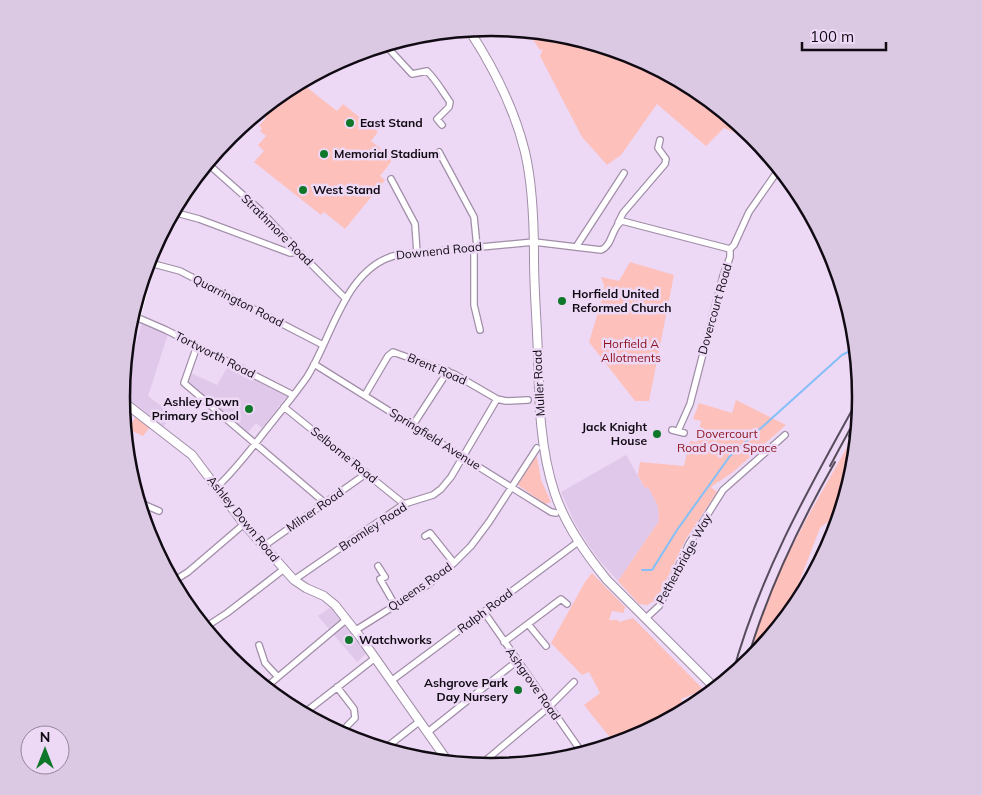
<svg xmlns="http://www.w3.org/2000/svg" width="982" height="795" font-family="Mulish,sans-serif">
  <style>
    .built { fill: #e0c8ea }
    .green { fill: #fdc0bb }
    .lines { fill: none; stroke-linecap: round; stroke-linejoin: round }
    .stream { stroke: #85bff7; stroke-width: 2 }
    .minor-casing { stroke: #a18ea8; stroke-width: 8 }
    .secondary-casing { stroke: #a18ea8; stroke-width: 10 }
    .primary-casing { stroke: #fff; stroke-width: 11 }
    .minor { stroke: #fff; stroke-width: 5.5 }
    .secondary { stroke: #fff; stroke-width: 8 }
    .primary { stroke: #e0b5c9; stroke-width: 9 }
    .rail { stroke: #574c5c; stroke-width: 2 }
    .poi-dot { fill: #0e772a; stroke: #edd8f5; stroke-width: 2 }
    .labels { text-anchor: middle; stroke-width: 5; stroke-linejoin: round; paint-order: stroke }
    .poi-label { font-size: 12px; font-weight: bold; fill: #100a13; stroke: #edd8f5; text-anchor: start }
    .street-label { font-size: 12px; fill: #100a13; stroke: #edd8f5 }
    .park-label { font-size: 12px; fill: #8c111b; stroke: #edd8f5 }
    .rim { fill: none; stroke: #100a13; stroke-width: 2.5 }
  </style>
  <rect width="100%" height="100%" fill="#edd8f5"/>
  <!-- built -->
  <path class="built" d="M142 323 168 334 148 396 173 415 163 427 121 393Z
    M228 366 287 396 262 428 256 423 248 432 188 382 191 373 217 385Z
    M626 455 645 488 648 487 658 506 659 521 618 581 600 561 587 543 575 523 561 492Z
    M332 606 348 626 367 653 357 662 318 616Z"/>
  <!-- green -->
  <path class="green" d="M527 31 563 35 633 56 697 90 742 127 736 133 724 128 706 146 657 104 621 155 607 165 582 137 540 56 543 49 540 50Z
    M300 82 337 111 343 104 378 132 371 141 391 157V162L380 176 385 180 345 229 324 212 321 215 254 162 264 151 258 145 266 136 260 131 262 128 259 126 266 118 262 113 278 96 280 97 288 89Z
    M630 262 674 275 649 401H635L589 342 604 293V285L601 277 619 281Z
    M736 400 786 425 733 472 711 487 717 492 686 539 660 593 654 601 647 605 639 604 618 581 659 521 658 506 648 487 645 488 638 475 640 462 684 466 690 441 697 442 701 421 693 419 699 403 732 413Z
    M136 416 150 427 143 436 132 431 133 428 130 426Z
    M858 428 854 470 841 511 820 528 795 593 799 603 749 662 756 634 778 574 807 518Z
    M535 456 537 457 541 480 551 502 545 504 518 485Z
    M592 573 626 608 624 609V613L612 611 609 620H618L619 622 633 618 702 688 696 693 681 699 684 712 632 739 616 745 584 705 600 693 589 672 582 675 551 643 585 582Z"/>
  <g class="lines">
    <!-- stream -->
    <path class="stream" d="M642 570H652L677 530 730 456 842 355 856 348"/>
    <!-- minor casing -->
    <g class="minor-casing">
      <path id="minor" d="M381 46 389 49 412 74 427 71C437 81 442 91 450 102L449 107 437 119 442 125
        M439 152 474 217 477 247
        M207 163 260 210 299 252 346 299
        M391 179 415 224 417 253
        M173 212 199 219 290 253 299 252
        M618 223 623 213 665 164 666 159 658 148 660 140
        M474 247V305L480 330
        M576 247 624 173
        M150 263 180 271 323 345
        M136 317 166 330 293 395
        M197 346 184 383 325 503
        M314 364 551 512 556 513
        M365 395 388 356 393 352 454 374 497 399 506 401 528 400
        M284 407 404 504
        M413 425 448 371
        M672 430 684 433
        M678 431 690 404 723 276 730 257V249L734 245 749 212 779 169
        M217 487C234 471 248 453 262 435 277 416 293 397 307 377 332 338 345 267 397 255L534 242 601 250C613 245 611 228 622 221L730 249
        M138 502 159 511
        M425 536 430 533 454 563
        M264 546 367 473
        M378 566 385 577 380 579 395 605
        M294 580 404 504 433 495 441 489 451 477 497 399
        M172 582 188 572 244 524
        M806 590 807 580 813 576
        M484 612 583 754
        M645 619 659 606 666 593 689 544 723 490 785 435
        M528 624 546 646
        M204 628 227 613 284 569
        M356 630 429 584 454 563 471 546 489 522 537 448
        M504 642 561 599 567 604
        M259 645 265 663 278 677
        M391 681 578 542
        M337 687 354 709 355 718 347 726 342 735
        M265 688 347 619
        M303 714 375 658
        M428 732 517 661
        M383 750 420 721
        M479 766 549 707 574 682"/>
    </g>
    <!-- secondary casing -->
    <g class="secondary-casing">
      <path id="secondary" d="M469 30C494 68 514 107 525 152 533 186 534 223 534 258 534 290 537 323 538 356 539 402 540 450 555 494 566 526 586 554 607 580L716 689
        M121 400 192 455 244 524 294 580 306 588 324 596 335 605 361 638 449 763"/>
    </g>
    <!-- primary casing -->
    <g class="primary-casing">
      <path id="primary" d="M126 350 155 244"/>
    </g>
    <!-- minor -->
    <use href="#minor" class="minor"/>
    <!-- secondary -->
    <use href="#secondary" class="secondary"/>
    <!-- primary -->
    <use href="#primary" class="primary"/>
    <!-- rail -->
    <path class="rail" d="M849 436 859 419
      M830 466 850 429
      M746 665C766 593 798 527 835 462
      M732 676C759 575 811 484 861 394"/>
  </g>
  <!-- markers -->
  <g class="poi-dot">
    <circle cx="350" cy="123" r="5"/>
    <circle cx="324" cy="154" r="5"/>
    <circle cx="303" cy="190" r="5"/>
    <circle cx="562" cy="301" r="5"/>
    <circle cx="249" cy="409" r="5"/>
    <circle cx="657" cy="434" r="5"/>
    <circle cx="349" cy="640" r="5"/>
    <circle cx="518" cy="690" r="5"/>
  </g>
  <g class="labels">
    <!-- poi labels -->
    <g class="poi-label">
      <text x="360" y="127">East Stand</text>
      <text x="334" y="158">Memorial Stadium</text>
      <text x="313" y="194">West Stand</text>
      <text x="572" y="298">Horfield United<tspan x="572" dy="14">Reformed Church</tspan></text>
      <text x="239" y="406" text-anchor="end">Ashley Down<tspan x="239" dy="14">Primary School</tspan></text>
      <text x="647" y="431" text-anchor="end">Jack Knight<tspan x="647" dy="14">House</tspan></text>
      <text x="359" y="644">Watchworks</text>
      <text x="508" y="687" text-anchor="end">Ashgrove Park<tspan x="508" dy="14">Day Nursery</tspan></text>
    </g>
    <!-- street labels -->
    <g class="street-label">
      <text transform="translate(277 230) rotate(45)" y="4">Strathmore Road</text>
      <text transform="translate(439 251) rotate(-6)" y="4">Downend Road</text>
      <text transform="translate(238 301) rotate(27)" y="4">Quarrington Road</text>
      <text transform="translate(715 309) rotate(-74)" y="4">Dovercourt Road</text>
      <text transform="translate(215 355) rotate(27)" y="4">Tortworth Road</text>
      <text transform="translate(437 369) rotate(23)" y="4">Brent Road</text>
      <text transform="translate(539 383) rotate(-93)" y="4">Muller Road</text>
      <text transform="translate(435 439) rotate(32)" y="4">Springfield Avenue</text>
      <text transform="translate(344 455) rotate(39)" y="4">Selborne Road</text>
      <text transform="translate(315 510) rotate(-35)" y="4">Milner Road</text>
      <text transform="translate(243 519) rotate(51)" y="4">Ashley Down Road</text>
      <text transform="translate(373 527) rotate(-33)" y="4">Bromley Road</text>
      <text transform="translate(684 559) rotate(-61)" y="4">Petherbridge Way</text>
      <text transform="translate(420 587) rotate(-35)" y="4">Queens Road</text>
      <text transform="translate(485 611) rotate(-37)" y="4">Ralph Road</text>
      <text transform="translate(533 684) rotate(55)" y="4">Ashgrove Road</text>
    </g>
    <!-- park labels -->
    <g class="park-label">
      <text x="631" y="348">Horfield A<tspan x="631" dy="14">Allotments</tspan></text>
      <text x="727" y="438">Dovercourt<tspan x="727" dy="14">Road Open Space</tspan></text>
    </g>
  </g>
  <!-- crop -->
  <path d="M0 0H982V795H0ZM130 397a361 361 0 1 1 722 0a361 361 0 1 1-722 0Z" fill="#dbc8e3" fill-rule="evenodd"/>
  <path class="rim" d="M130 397a361 361 0 1 1 722 0a361 361 0 1 1-722 0Z"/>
  <!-- north arrow -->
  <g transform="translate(45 750)"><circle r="24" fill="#edd8f5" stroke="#95869b"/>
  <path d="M0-4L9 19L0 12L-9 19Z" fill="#0e772a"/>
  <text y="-8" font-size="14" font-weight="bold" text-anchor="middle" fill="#100a13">N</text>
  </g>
  <!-- scale -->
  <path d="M802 42v8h84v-8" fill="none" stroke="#100a13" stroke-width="2.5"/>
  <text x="810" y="42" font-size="15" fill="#100a13" stroke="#edd8f5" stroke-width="4" paint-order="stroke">100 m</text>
</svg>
